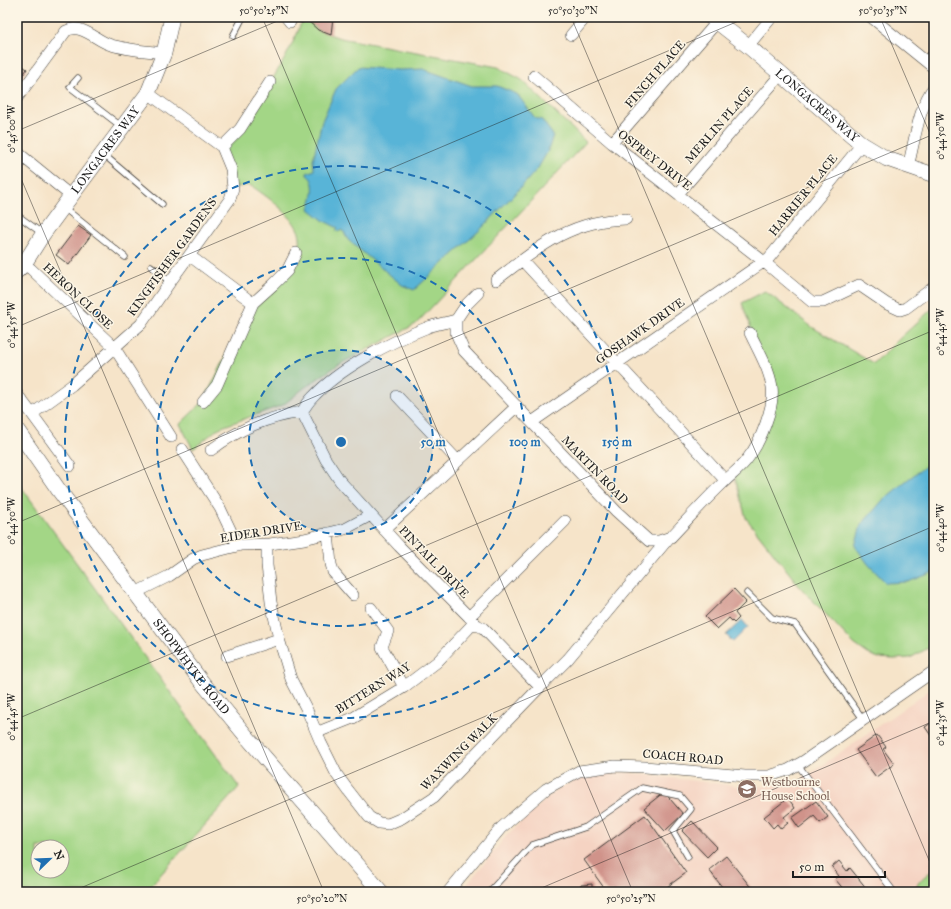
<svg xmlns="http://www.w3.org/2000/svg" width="951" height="909" font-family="'IM FELL Great Primer',serif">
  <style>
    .built { fill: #f5d3c2 }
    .green { fill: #a3d686; stroke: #607951; fill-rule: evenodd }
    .water { fill: #59b4d7; stroke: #3a687a }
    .building { fill: #d0938a }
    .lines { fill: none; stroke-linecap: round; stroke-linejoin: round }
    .lane-casing { stroke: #3d3a36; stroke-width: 7 }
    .street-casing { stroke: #3d3a36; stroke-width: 12 }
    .secondary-casing { stroke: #3d3a36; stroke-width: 16 }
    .lane { stroke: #fff; stroke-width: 5.5 }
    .street { stroke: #fff; stroke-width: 11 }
    .secondary { stroke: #fff; stroke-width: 15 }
    .ticks { fill: none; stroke: #1c1c1c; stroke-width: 1; stroke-opacity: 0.45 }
    .ring { fill: none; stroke: #1f6fb2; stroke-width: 2; stroke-dasharray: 7 5 }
    .labels { text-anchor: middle; stroke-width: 3; stroke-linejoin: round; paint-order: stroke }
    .street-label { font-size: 12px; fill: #1c1c1c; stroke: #fcf5e5 }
    .education-label { font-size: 12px; fill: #785e54; stroke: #fcf5e5; text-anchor: start }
    .centre { fill: #1f6fb2; stroke: #fcf5e5; stroke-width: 2 }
    .ring-label { font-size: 12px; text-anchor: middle; font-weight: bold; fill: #1f6fb2; stroke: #fcf5e5; stroke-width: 3; stroke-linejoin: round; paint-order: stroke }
    .neatline { fill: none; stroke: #1c1c1c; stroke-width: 1.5 }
    .ticks-label { font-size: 10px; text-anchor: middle; fill: #1c1c1c }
  </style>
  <rect width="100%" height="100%" fill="#fcf5e5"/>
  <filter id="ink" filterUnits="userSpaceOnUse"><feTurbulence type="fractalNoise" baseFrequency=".025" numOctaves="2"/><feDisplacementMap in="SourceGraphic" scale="8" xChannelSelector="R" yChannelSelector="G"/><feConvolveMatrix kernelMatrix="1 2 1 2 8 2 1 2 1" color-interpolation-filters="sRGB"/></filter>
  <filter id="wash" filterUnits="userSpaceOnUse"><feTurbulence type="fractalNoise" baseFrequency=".012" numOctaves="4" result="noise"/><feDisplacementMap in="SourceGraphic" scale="16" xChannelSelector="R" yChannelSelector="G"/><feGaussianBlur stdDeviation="0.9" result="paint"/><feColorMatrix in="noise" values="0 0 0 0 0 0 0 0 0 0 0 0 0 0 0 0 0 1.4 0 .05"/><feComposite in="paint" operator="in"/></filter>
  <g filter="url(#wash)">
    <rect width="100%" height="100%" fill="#f6e4c9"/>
    <!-- built -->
    <path class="built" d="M934 687V892H461L507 835 554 792 586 773 623 772 736 786H766L801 780Z"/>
    <!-- green -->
    <path class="green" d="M307 20 318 30 340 38 498 67 522 80 586 142 416 324 338 365 304 388 283 405 219 428 193 449 180 424 203 402 253 303 296 253C298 250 299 247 300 244 304 222 269 198 253 187L248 185 233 188 222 147 259 102 285 58 298 32 300 25Z
      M765 291 812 327 874 364 900 338 934 307V645L910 658 894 659 879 658 868 654 854 644 800 587 746 518 734 474 749 458 772 388 742 303Z
      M17 481 239 787 145 892H17ZM38 847H62V871H38Z
      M934 869V892H917C914 882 927 875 934 869Z"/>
    <!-- water -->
    <path class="water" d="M358 67 400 70 423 69 472 86H497L517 94 535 118 542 120 553 135 548 151 538 168 525 183 481 229 414 290 402 285 348 240 344 232 341 230 339 232 336 230 338 228 324 221 309 209C312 199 318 182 307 175V173L314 170 313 160 322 121 336 89Z
      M934 450V572L908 582 886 583 868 564 855 546 861 525 883 500 907 480 930 463 932 452Z
      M742 620 748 627 733 642 726 635Z"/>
    <g id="blocks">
      <!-- building -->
      <path class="building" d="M297 17H333L331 35 318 30 307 20 301 23Z
        M17 62 27 69 17 84Z
        M78 226 91 235 69 265 56 255Z
        M734 589 746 602 735 613 739 618 734 623 729 618 717 629 705 617Z
        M934 721V740L925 727Z
        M877 735 886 747 883 749 894 764 876 777 856 750Z
        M664 792 683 814 665 831 644 808Z
        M788 798 795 808 784 817 788 823 781 829 777 824 773 828 764 817Z
        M816 801 828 817 820 823 814 816 799 828 792 818Z
        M645 815 686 873 660 892H607L584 860Z
        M692 821 717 847 707 857 682 831Z
        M726 856 753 890 750 892H726L709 870Z
        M839 861 847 871 850 868 867 889 863 892H846L835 879 839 876 832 867Z
        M592 884V892H580L581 885Z"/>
    </g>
  </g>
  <g filter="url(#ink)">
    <use href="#blocks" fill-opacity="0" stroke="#3d3a36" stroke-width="1"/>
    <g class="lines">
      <!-- lane casing -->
      <g class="lane-casing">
        <path id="lane" d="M233 36 243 17
          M78 78 70 87 122 127
          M103 154 162 204
          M63 207 125 257
          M17 215 43 234
          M151 266 170 282
          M747 593 772 618 795 624 863 719
          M798 765 894 892
          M489 892 532 845 586 827 642 788 680 796 691 809 673 831 688 857"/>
      </g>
      <!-- street casing -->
      <g class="street-casing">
        <path id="street" d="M286 17 290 22
          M871 17 934 68
          M571 35 586 17
          M748 46 772 17
          M927 62 934 54
          M534 76 612 143 763 261 812 302H823L859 285 887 304 900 310 906 308 934 287
          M17 98 66 31C81 23 95 39 108 44 126 50 145 51 164 53
          M612 143 717 22
          M222 147 240 129 270 82
          M17 152 71 196
          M908 167C914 144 919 105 934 87
          M678 194 781 74
          M190 256 253 303
          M522 260 725 480
          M24 264 31 269 114 347 171 437
          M496 280C538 248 570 220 626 219
          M456 320V333L464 351 616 511 649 541H659L671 537C689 518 706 499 724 482 732 474 741 468 748 458 760 443 775 406 772 387 769 368 758 350 750 333
          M456 320 466 305 478 293
          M17 394 32 414
          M397 396 458 461
          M203 402 217 385 253 303 273 285 287 271 296 253
          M302 412 326 460 340 481 399 546 477 625 483 628 540 687 568 659 669 538
          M532 422 769 258 862 144
          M182 449 220 508 238 546
          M211 450C239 429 266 417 302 412 305 407 308 402 313 397 339 369 390 342 426 328 435 324 446 323 456 320
          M70 466 32 414 72 385 141 324 170 282 230 199 233 188 231 169 222 147 148 93
          M384 530 517 406
          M328 533 331 564 333 572 353 595
          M267 544V565L271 602 279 639 291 679 307 710 321 743 337 775 348 790 369 817 379 823 388 824 402 818 434 797 540 687
          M135 593 169 576 193 559 202 555 241 545 270 544 304 539 345 529 371 515
          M371 608 388 631 382 647 404 687
          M469 617 565 521
          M227 656 279 639
          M318 732 353 718 404 687 437 662 471 626 477 625
          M448 892 501 828 546 789 579 771 615 766 645 767 745 776H769L788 770 804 761 934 671"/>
      </g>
      <!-- secondary casing -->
      <g class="secondary-casing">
        <g id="secondary">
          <path id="s1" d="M711 17 748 46 862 144 887 159 934 175"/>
          <path id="s2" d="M17 271 24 264 43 234 71 196 148 93 164 53 172 17"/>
          <path id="s3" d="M17 430 58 489 201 681 247 737 381 892"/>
        </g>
      </g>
      <!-- lane -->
      <use href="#lane" class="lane"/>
      <!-- street -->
      <use href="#street" class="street"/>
      <!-- secondary -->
      <use href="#secondary" class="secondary"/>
    </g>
  </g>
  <!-- ticks -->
  <path class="ticks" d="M262 17 633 892M571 17 934 872M880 17 934 143M17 131 287 17M17 169 324 892M17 327 748 17M17 523 934 134M17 719 934 330M71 892 934 526M532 892 934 721"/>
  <!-- distance rings -->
  <circle cx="341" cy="442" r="92" fill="#1f6fb2" fill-opacity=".12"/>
  <g class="ring">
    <circle cx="341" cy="442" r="92"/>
    <circle cx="341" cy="442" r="184"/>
    <circle cx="341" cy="442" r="276"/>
  </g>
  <!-- icons -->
  <defs>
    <g id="school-disc" transform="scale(1)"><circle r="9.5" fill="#8d6e63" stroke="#fcf5e5"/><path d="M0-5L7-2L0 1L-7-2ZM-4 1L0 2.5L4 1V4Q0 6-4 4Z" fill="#fff"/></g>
  </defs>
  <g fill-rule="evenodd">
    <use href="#school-disc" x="747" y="789"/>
  </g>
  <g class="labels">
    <!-- street labels -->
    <g class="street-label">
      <text transform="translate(655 74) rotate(-49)" y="4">FINCH PLACE</text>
      <text dy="4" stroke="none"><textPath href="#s1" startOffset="138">LONGACRES WAY</textPath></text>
      <text transform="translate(719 125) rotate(-49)" y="4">MERLIN PLACE</text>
      <text dy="4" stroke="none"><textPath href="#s2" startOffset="150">LONGACRES WAY</textPath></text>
      <text transform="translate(655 160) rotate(38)" y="4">OSPREY DRIVE</text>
      <text transform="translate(803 195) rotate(-51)" y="4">HARRIER PLACE</text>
      <text transform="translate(172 257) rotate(-54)" y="4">KINGFISHER GARDENS</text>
      <text transform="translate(78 296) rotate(43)" y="4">HERON CLOSE</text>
      <text transform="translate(640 331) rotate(-35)" y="4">GOSHAWK DRIVE</text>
      <text transform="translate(595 470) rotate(46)" y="4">MARTIN ROAD</text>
      <text transform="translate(261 532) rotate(-9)" y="4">EIDER DRIVE</text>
      <text transform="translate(434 562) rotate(46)" y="4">PINTAIL DRIVE</text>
      <text dy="4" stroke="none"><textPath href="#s3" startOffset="294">SHOPWHYKE ROAD</textPath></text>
      <text transform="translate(373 688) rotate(-32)" y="4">BITTERN WAY</text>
      <text transform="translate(459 752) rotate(-45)" y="4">WAXWING WALK</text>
      <text transform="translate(683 757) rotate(5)" y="4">COACH ROAD</text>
    </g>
    <!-- education labels -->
    <g class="education-label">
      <text x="761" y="786">Westbourne<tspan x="761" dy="14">House School</tspan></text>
    </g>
  </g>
  <circle cx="341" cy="442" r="6" class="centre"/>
  <g class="ring-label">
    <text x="433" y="446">50 m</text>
    <text x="525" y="446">100 m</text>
    <text x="617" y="446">150 m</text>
  </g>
  <!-- margin -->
  <rect width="951" height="909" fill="none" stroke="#fcf5e5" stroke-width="44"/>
  <!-- north arrow -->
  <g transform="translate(50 859) rotate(67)"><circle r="19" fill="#fcf5e5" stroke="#a29e95"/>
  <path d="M0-3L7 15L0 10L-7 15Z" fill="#1f6fb2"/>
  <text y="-6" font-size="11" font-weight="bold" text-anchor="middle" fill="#1c1c1c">N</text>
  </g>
  <!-- scale -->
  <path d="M793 871v6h92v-6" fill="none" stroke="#1c1c1c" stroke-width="2"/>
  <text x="799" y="871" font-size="12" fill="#1c1c1c" stroke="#fcf5e5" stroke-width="3" paint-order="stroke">50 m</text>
  <rect x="22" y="22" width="907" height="865" class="neatline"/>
  <g class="ticks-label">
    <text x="264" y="14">50°50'25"N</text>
    <text x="573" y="14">50°50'30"N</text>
    <text x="883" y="14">50°50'35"N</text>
    <text transform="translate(11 129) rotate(-90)" y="4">0°45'00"W</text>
    <text transform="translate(940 136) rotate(-90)" y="4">0°44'50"W</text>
    <text transform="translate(11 325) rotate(-90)" y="4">0°44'55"W</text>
    <text transform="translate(940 332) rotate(-90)" y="4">0°44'45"W</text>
    <text transform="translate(11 521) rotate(-90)" y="4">0°44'50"W</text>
    <text transform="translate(940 528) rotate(-90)" y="4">0°44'40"W</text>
    <text transform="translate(11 717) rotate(-90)" y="4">0°44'45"W</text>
    <text transform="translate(940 723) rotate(-90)" y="4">0°44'35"W</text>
    <text x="322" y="902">50°50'20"N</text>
    <text x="631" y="902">50°50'25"N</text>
  </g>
</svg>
